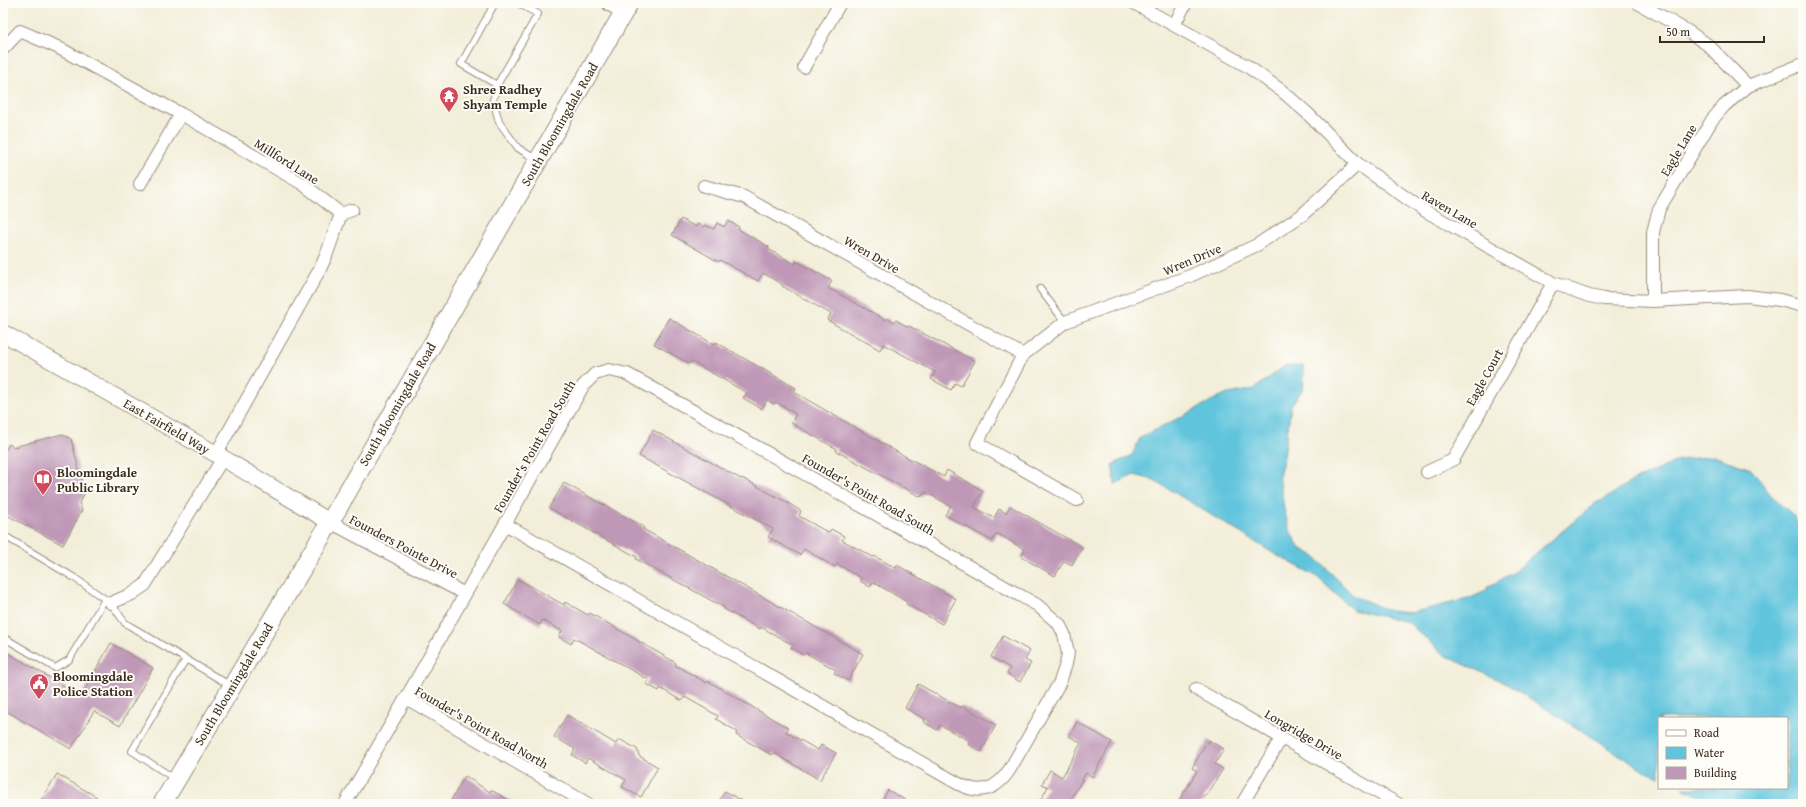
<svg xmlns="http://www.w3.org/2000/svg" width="1806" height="807" font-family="'Gentium Book Plus',serif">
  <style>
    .water { fill: #60c4dd; stroke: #4e777e }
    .building { fill: #bf98b7 }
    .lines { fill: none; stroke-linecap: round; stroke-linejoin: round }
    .service-casing { stroke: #978c7c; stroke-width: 8 }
    .minor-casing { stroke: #978c7c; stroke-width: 14 }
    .tertiary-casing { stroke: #978c7c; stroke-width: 18 }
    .secondary-casing { stroke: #978c7c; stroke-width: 20 }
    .service { stroke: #fff; stroke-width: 6 }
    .minor { stroke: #fff; stroke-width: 12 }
    .tertiary { stroke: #fff; stroke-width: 16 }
    .secondary { stroke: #fff; stroke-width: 18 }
    .labels { text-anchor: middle; stroke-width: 4; stroke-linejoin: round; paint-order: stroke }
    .poi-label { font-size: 13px; font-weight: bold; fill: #3b2a1e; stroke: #fdfcf7; text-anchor: start }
    .street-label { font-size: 13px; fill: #3b2a1e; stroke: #fdfcf7 }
  </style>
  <rect width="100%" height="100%" fill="#fdfcf7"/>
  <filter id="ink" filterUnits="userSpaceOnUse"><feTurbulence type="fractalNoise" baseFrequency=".025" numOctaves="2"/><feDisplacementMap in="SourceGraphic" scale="8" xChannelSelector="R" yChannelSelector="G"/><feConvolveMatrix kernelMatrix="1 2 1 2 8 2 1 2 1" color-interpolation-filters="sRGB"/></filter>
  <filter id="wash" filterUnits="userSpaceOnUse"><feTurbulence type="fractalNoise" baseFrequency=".012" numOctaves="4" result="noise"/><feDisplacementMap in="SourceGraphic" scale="16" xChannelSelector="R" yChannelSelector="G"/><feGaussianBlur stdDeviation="0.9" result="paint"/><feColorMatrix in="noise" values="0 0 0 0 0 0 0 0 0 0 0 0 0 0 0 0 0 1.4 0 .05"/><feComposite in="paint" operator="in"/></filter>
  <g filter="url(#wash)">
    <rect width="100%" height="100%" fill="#f3eed9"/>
    <!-- water -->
    <path class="water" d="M1285 366H1304L1303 389 1291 405 1284 457 1279 475 1284 509 1290 531 1300 548 1314 556 1354 596 1390 611 1410 613 1468 599 1486 591 1488 586C1498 583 1505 576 1515 571L1597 502 1604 500 1625 485 1679 460 1713 456 1751 469 1771 495 1794 516 1803 539V804H1717L1682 788H1787V718H1659V777L1647 772 1505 683 1444 655 1408 622 1353 610 1316 576 1278 556 1154 480 1134 475 1115 484 1112 465 1132 455 1140 438 1223 395 1254 389Z"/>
    <g id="blocks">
      <!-- building -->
      <path class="building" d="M681 219 696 227 698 224 704 227 705 225 714 229 717 223 724 227 728 221 739 227 738 229 769 247 768 249 795 264 796 261 832 281 828 288 886 320 887 318 894 322 896 320 908 327 909 326 975 361 961 386 955 383 951 390 931 379 935 372 883 344 880 350 827 320 831 314 782 286 783 285 763 273 758 281 720 260 719 262 672 235Z
        M669 318 715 345 716 342 752 363 796 388 794 392 899 453 944 477 947 470 983 491 974 507 994 518 999 509 1006 513 1010 506 1082 547 1072 565 1064 561 1055 576 1021 557 1025 550 997 533 992 541 945 515 951 506 925 492 921 497 836 451 837 449 791 423 796 414 776 402 774 404 767 400 762 409 743 398 747 393 691 361 690 364 654 344Z
        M653 430 741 479 742 478 788 503 801 511 799 516 829 533 831 529 844 536 842 540 873 557 874 556 896 568 897 565 956 599 942 624 906 604 907 602 873 582 870 587 860 581 861 578 837 564 835 567 804 549 800 555 768 537 773 529 639 456Z
        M62 434 71 439 83 486 88 488 79 503 82 510 63 545 3 513V455L9 444 14 447Z
        M564 483 644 527 643 529 863 654 848 681 834 673 836 670 806 653 804 655 791 648 793 645 761 627 760 629 724 609 725 608 636 559 637 557 549 508Z
        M518 579 564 605 565 602 588 615 590 613 676 663 675 665 707 683 708 681 788 728 786 732 818 750 821 745 836 753 820 780 774 753 772 755 736 735 738 732 716 719 718 716 685 697 682 701 660 688 659 691 646 684 649 680 587 645 574 638 571 644 559 637 562 631 542 620 540 625 504 604Z
        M1003 636 1030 651 1025 660 1031 663 1020 682 1007 674 1010 668 991 657Z
        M111 643 153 668 120 726 94 711 71 749 3 709V650L81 696Z
        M918 684 961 708 962 706 996 725 981 752 968 744 970 741 940 725 937 730 924 722 925 719 905 708Z
        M567 715 616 744 619 739 637 749 639 756 658 767 641 797 622 787 626 780 588 758 585 763 572 755 575 749 554 737Z
        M1077 722 1112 742 1092 777 1086 773 1068 804H1038L1048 787 1042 784 1050 770 1062 777 1081 743 1069 736Z
        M1208 740 1224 749 1215 764 1223 769 1200 804H1177L1197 771 1192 768Z
        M57 774 97 797 92 804H39Z
        M465 776 490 792 491 790 516 804H457L451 800Z
        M888 790 912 804H880Z
        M725 791 747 804H717Z"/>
    </g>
  </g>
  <g filter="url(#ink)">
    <use href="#blocks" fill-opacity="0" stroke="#978c7c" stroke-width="1"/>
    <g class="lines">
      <!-- service casing -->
      <g class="service-casing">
        <path id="service" d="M495 3 461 64 497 85
          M518 3 538 14 497 85 493 100 499 122 518 148 537 160
          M1040 289 1065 322
          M3 535 73 577 105 599 111 603 125 623 231 686
          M3 637 55 668 69 660 105 599
          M175 779 132 751 186 659"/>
      </g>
      <!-- minor casing -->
      <g class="minor-casing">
        <path id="minor" d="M1134 3 1247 66 1282 91 1306 112 1358 164 1422 209 1553 283 1589 296 1604 299 1653 301 1747 296 1780 300 1803 306
          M1638 3 1689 32 1708 45 1748 86
          M1174 25 1186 3
          M3 49 20 31 57 47 181 114 303 184 341 214 326 256 320 269 216 454
          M804 67 840 3
          M140 184 181 114
          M704 186 744 197 1023 355 1065 322 1190 276 1257 245 1302 215 1358 164
          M341 214 352 210
          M1653 301V232L1659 209 1712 120 1724 106 1748 86 1803 64
          M1023 355 977 443 1077 500
          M609 370 627 374 647 385 1037 605 1059 624 1064 634 1068 653 1066 664 1060 682 1010 769C996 791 979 795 957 783L505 524 583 386 595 374Z
          M1427 472 1453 460 1553 283
          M330 522 465 594
          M111 603 132 594 145 585 223 458
          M1196 689 1398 804
          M406 698 505 524
          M345 804 406 698 588 804
          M1242 804 1282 737"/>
      </g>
      <!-- tertiary casing -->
      <g class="tertiary-casing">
        <path id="tertiary" d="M610 3 625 11
          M3 333 216 454 330 522"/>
      </g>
      <!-- secondary casing -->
      <g class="secondary-casing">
        <path id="secondary" d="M162 804 330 522 629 3"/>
      </g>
      <!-- service -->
      <use href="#service" class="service"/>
      <!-- minor -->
      <use href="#minor" class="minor"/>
      <!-- tertiary -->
      <use href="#tertiary" class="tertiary"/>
      <!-- secondary -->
      <use href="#secondary" class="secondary"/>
    </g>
  </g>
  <!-- icons -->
  <defs>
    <g id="temple-pin" transform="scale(1)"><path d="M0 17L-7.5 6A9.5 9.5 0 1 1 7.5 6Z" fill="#d1495b" stroke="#fdfcf7"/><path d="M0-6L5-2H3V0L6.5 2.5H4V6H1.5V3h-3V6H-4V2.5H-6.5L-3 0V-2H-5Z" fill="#fff"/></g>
    <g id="library-pin" transform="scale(1)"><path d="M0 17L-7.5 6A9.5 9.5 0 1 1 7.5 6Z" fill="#d1495b" stroke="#fdfcf7"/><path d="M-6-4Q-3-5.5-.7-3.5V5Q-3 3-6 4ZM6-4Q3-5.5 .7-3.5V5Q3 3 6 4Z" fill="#fff"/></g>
    <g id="civic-pin" transform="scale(1)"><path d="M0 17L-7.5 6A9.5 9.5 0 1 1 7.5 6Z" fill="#d1495b" stroke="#fdfcf7"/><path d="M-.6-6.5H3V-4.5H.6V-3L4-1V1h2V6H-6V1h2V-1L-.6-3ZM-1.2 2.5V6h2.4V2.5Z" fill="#fff"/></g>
  </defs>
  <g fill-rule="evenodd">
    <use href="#temple-pin" x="449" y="96"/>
    <use href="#library-pin" x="43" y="479"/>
    <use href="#civic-pin" x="39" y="683"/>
  </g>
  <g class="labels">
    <!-- poi labels -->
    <g class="poi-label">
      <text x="463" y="94">Shree Radhey<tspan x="463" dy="15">Shyam Temple</tspan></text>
      <text x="57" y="477">Bloomingdale<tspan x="57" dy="15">Public Library</tspan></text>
      <text x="53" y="681">Bloomingdale<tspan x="53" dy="15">Police Station</tspan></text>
    </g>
    <!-- street labels -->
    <g class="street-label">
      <text transform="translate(559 124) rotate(-60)" y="5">South Bloomingdale Road</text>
      <text transform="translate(1678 150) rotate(-59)" y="5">Eagle Lane</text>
      <text transform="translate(287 161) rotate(32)" y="5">Millford Lane</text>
      <text transform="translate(1450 209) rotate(30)" y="5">Raven Lane</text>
      <text transform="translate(872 254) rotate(30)" y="5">Wren Drive</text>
      <text transform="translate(1192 259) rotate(-23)" y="5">Wren Drive</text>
      <text transform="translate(1484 377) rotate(-61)" y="5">Eagle Court</text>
      <text transform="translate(397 404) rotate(-60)" y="5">South Bloomingdale Road</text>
      <text transform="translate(167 426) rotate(30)" y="5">East Fairfield Way</text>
      <text transform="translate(534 446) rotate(-60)" y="5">Founder's Point Road South</text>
      <text transform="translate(869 494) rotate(30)" y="5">Founder's Point Road South</text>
      <text transform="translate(404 546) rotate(28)" y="5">Founders Pointe Drive</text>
      <text transform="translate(233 684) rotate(-59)" y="5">South Bloomingdale Road</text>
      <text transform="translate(482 727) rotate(30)" y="5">Founder's Point Road North</text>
      <text transform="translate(1304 734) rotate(30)" y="5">Longridge Drive</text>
    </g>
  </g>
  <!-- margin -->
  <rect width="1806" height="807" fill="none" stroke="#fdfcf7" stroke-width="16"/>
  <!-- legend -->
  <rect x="1658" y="717" width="130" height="72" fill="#fdfcf7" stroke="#afa8a0"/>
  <rect x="1666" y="730" width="20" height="6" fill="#ffffff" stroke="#afa8a0"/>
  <text x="1694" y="737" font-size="12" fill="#3b2a1e">Road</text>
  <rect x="1666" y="747" width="20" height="12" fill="#60c4dd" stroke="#afa8a0"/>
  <text x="1694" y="757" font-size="12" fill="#3b2a1e">Water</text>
  <rect x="1666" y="767" width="20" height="12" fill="#bf98b7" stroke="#afa8a0"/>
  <text x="1694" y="777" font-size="12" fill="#3b2a1e">Building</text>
  <!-- scale -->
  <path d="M1660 36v6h104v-6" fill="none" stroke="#3b2a1e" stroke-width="2"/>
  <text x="1666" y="36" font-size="12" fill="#3b2a1e" stroke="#fdfcf7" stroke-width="3" paint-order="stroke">50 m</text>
</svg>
